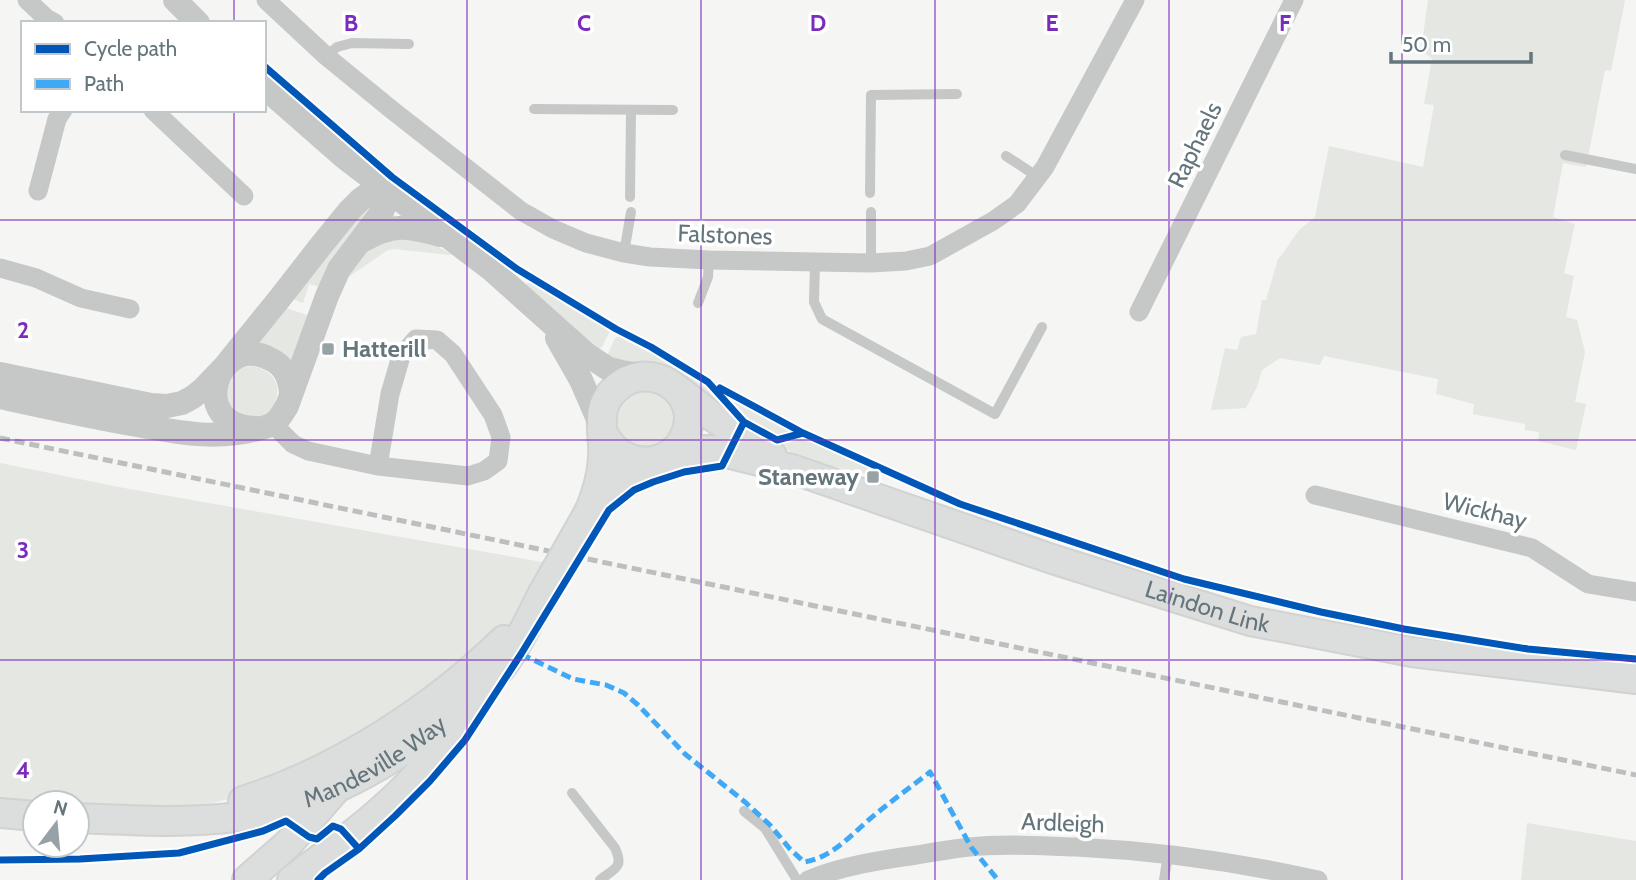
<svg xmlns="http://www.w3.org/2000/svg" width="1636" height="880" font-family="Cabin,sans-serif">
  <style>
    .green { fill: #e4e7e2 }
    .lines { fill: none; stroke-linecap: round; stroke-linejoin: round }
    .secondary-casing { stroke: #d1d2d2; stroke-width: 32 }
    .service { stroke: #c6c8c8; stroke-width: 10 }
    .minor { stroke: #c6c8c8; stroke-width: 19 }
    .tertiary { stroke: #c6c8c8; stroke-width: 24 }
    .secondary { stroke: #dcdddd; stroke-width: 28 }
    .rail { stroke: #bcbfbf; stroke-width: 5; stroke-dasharray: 10 5; stroke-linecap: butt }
    .secondary-bridge-casing { stroke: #d1d2d2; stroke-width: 32; stroke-linecap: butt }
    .secondary-bridge { stroke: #dcdddd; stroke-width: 28 }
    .quiet { stroke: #3fa9f5; stroke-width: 5; stroke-dasharray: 10 5; stroke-linecap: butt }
    .cycleway-casing { stroke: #fff; stroke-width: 11 }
    .cycleway { stroke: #0057b8; stroke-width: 7 }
    .grid { fill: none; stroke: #7b2cbf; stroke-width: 2; stroke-opacity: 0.55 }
    .poi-dot { fill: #97a2a6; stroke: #fff; stroke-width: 2.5 }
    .labels { text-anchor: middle; stroke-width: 7; stroke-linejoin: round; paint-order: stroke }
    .street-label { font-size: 24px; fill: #64757c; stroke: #fff }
    .poi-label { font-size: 24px; font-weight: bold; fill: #64757c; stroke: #fff; text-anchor: start }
    .grid-label { font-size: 23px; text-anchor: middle; font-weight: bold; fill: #7b2cbf; stroke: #fff; stroke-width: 7; stroke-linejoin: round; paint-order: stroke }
  </style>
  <rect width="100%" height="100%" fill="#f5f5f4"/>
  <!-- green -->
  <path class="green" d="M1428 0H1625L1611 71 1605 70 1586 167 1563 163 1553 217 1575 224 1564 273 1574 276 1566 317 1577 320 1585 352 1575 402 1586 404 1576 450 1538 441 1539 432 1525 430V424L1473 414 1474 404 1436 394 1438 379 1324 356 1320 365 1280 358 1262 370 1257 387 1246 408 1211 410 1225 348 1237 350 1241 337 1256 334 1262 300H1266L1278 259 1284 252 1299 230 1315 217 1329 146 1423 167 1434 105 1424 104 1432 58 1421 51Z
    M365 205H373L320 287 309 284 303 303 291 298Z
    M405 238 433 244 451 254 450 255 394 249 388 250 347 278 354 260 377 244Z
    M529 281 610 331 602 347 595 351 526 285Z
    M283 307 310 316 294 362 256 344Z
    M621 335 649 349 705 383 726 408 724 410 640 364 607 356 615 338Z
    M253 366C263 369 272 373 276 383 280 394 274 414 261 418 255 419 244 416 238 416L226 401 227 381 239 368Z
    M644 389C649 391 655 392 660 394 695 411 663 465 632 446 627 443 623 440 620 435 611 420 617 409 625 395Z
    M722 394 791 431V432L776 436 739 412Z
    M804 436 869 467 866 474 811 462 781 447 785 440Z
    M0 463 124 488 559 565 503 641 289 784 144 820 77 818V803H35L0 813Z
    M1527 823 1636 841V880H1521Z"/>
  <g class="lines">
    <!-- secondary casing -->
    <g class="secondary-casing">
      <g id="secondary">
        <path d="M677 389 713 417 772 456"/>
        <path d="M590 510C597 493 602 477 603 458 605 430 592 406 620 385 652 361 699 392 687 430 680 456 652 468 628 458 615 453 608 443 602 432"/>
        <path id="s1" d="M589 512 606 495 622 482 662 460 692 450H714L792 469 1052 559 1250 621 1412 652 1636 679"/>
        <path d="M243 801C338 771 433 709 504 640"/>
        <path d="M0 813 35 816"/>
        <path id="s2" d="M77 818C130 820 184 824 236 817 319 806 395 763 457 709 473 696 491 681 503 665 519 643 530 619 542 595"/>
        <path d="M247 880 288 844 333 792"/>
        <path d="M292 880C329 852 368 825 401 792 425 769 445 743 466 718"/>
      </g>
    </g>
    <!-- service -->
    <path class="service" d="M326 56 337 47 352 43 409 44
      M534 109 673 110
      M1565 155 1636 169
      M1006 156 1038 177
      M870 193 871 95 957 94
      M630 197 631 110
      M624 253 631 212
      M815 262 814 302 822 319 995 414 1042 327
      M871 263V212
      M698 303 708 277 709 260
      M572 793 615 848C624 868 615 868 600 880
      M744 811 765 828 797 880
      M1164 880 1168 854"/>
    <!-- minor -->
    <path class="minor" d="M27 0 46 18 55 23
      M266 0 326 56 392 110 521 211 553 229 586 243 624 253 650 257 709 260 871 263 906 261 930 256 993 221 1017 204 1045 167 1135 0
      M153 110 244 196
      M38 191 57 119 63 110
      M0 268 36 278 81 298 130 309
      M1139 312 1294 0
      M273 424 293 444 308 451 378 466 468 476 484 471 498 461 501 437 493 415 453 354 437 340 416 339 401 356 390 394 378 466
      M1315 495 1532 548 1588 584 1636 592
      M808 880C842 866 880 860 917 855 934 852 952 849 969 847 1004 843 1041 846 1076 847 1158 851 1238 862 1318 880"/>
    <!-- tertiary -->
    <path class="tertiary" d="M175 0 198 23
      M264 87 345 158 492 270 586 354 607 368 622 372 641 375
      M364 240C393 223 409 226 440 235
      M557 338 581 380 600 424
      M0 374 151 405 167 406 182 403 193 397 203 389 225 366 280 298 319 248 349 211 360 200 371 192 379 189 387 190
      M0 397C46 407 91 417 137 425 176 432 215 440 254 430 260 428 269 427 274 423 280 419 283 412 287 406L327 296 339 269 382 212 388 196 387 190
      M256 428C186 427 217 331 270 359 285 366 290 378 291 394"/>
    <!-- secondary -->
    <use href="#secondary" class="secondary"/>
    <!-- rail -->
    <path class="rail" d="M0 438 1636 775"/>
    <!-- secondary-bridge casing -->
    <g class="secondary-bridge-casing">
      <path id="secondary-bridge" d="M542 595 589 512"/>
    </g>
    <!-- secondary-bridge -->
    <use href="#secondary-bridge" class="secondary-bridge"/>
    <!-- quiet -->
    <path class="quiet" d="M521 654 573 679 606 685 624 693 638 705 685 754 745 802 770 825 790 849 804 862C835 857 853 832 877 813 894 799 912 786 930 772L971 847 998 880"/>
    <!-- cycleway casing -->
    <g class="cycleway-casing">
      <path id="cycleway" d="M264 66 392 177 517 269 616 329 651 347 708 382 744 422 777 440 803 433 960 504 1184 579 1321 612 1404 629 1528 649 1636 659
        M720 388 803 433
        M0 860 80 859 179 853 263 831 286 821 309 837 317 839 333 826 341 829 359 849
        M318 880 325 873 359 849 395 816 430 781 465 740 521 654 609 510 634 490 653 482 684 472 722 466 744 422"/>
    </g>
    <!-- cycleway -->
    <use href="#cycleway" class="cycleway"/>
  </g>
  <!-- grid -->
  <path class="grid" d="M234 0V23M467 0V880M701 0V880M935 0V880M1169 0V880M1402 0V880M234 110V880M0 220H1636M0 440H1636M0 660H1636"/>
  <!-- markers -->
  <g class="poi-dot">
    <rect x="321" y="342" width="14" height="14" rx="3.5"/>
    <rect x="866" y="470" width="14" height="14" rx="3.5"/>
  </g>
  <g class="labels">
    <!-- street labels -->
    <g class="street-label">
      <text transform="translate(1195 145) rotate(-64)" y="8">Raphaels</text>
      <text transform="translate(725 235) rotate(2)" y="8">Falstones</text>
      <text transform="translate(1485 511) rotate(14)" y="8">Wickhay</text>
      <text dy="8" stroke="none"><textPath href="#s1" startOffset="662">Laindon Link</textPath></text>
      <text dy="8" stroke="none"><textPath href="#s2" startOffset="310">Mandeville Way</textPath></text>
      <text transform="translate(1063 823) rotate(2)" y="8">Ardleigh</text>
    </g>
    <!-- poi labels -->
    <g class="poi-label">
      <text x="342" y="357">Hatterill</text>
      <text x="859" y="485" text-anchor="end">Staneway</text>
    </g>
  </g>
  <g class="grid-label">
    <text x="351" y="31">B</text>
    <text x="584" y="31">C</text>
    <text x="818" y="31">D</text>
    <text x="1052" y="31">E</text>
    <text x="1285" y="31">F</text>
    <text x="23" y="338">2</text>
    <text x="23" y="558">3</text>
    <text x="23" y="778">4</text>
  </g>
  <!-- legend -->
  <rect x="21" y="21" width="245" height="91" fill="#ffffff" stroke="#c1c8cb" stroke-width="2"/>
  <rect x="35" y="44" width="35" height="10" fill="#0057b8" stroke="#c1c8cb" stroke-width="2"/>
  <text x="84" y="56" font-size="21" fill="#64757c">Cycle path</text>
  <rect x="35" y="79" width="35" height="10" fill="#3fa9f5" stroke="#c1c8cb" stroke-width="2"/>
  <text x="84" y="91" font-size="21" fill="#64757c">Path</text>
  <!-- north arrow -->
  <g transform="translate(56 824) rotate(16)"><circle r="33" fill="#ffffff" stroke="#c1c8cb" stroke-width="2"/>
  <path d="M0-5L12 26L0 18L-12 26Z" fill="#97a2a6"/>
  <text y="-10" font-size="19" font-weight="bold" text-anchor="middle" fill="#64757c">N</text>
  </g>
  <!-- scale -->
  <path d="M1391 52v10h140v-10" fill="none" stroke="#64757c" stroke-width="3.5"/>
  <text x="1402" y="52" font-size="21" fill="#64757c" stroke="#ffffff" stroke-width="5" paint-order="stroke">50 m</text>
</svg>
